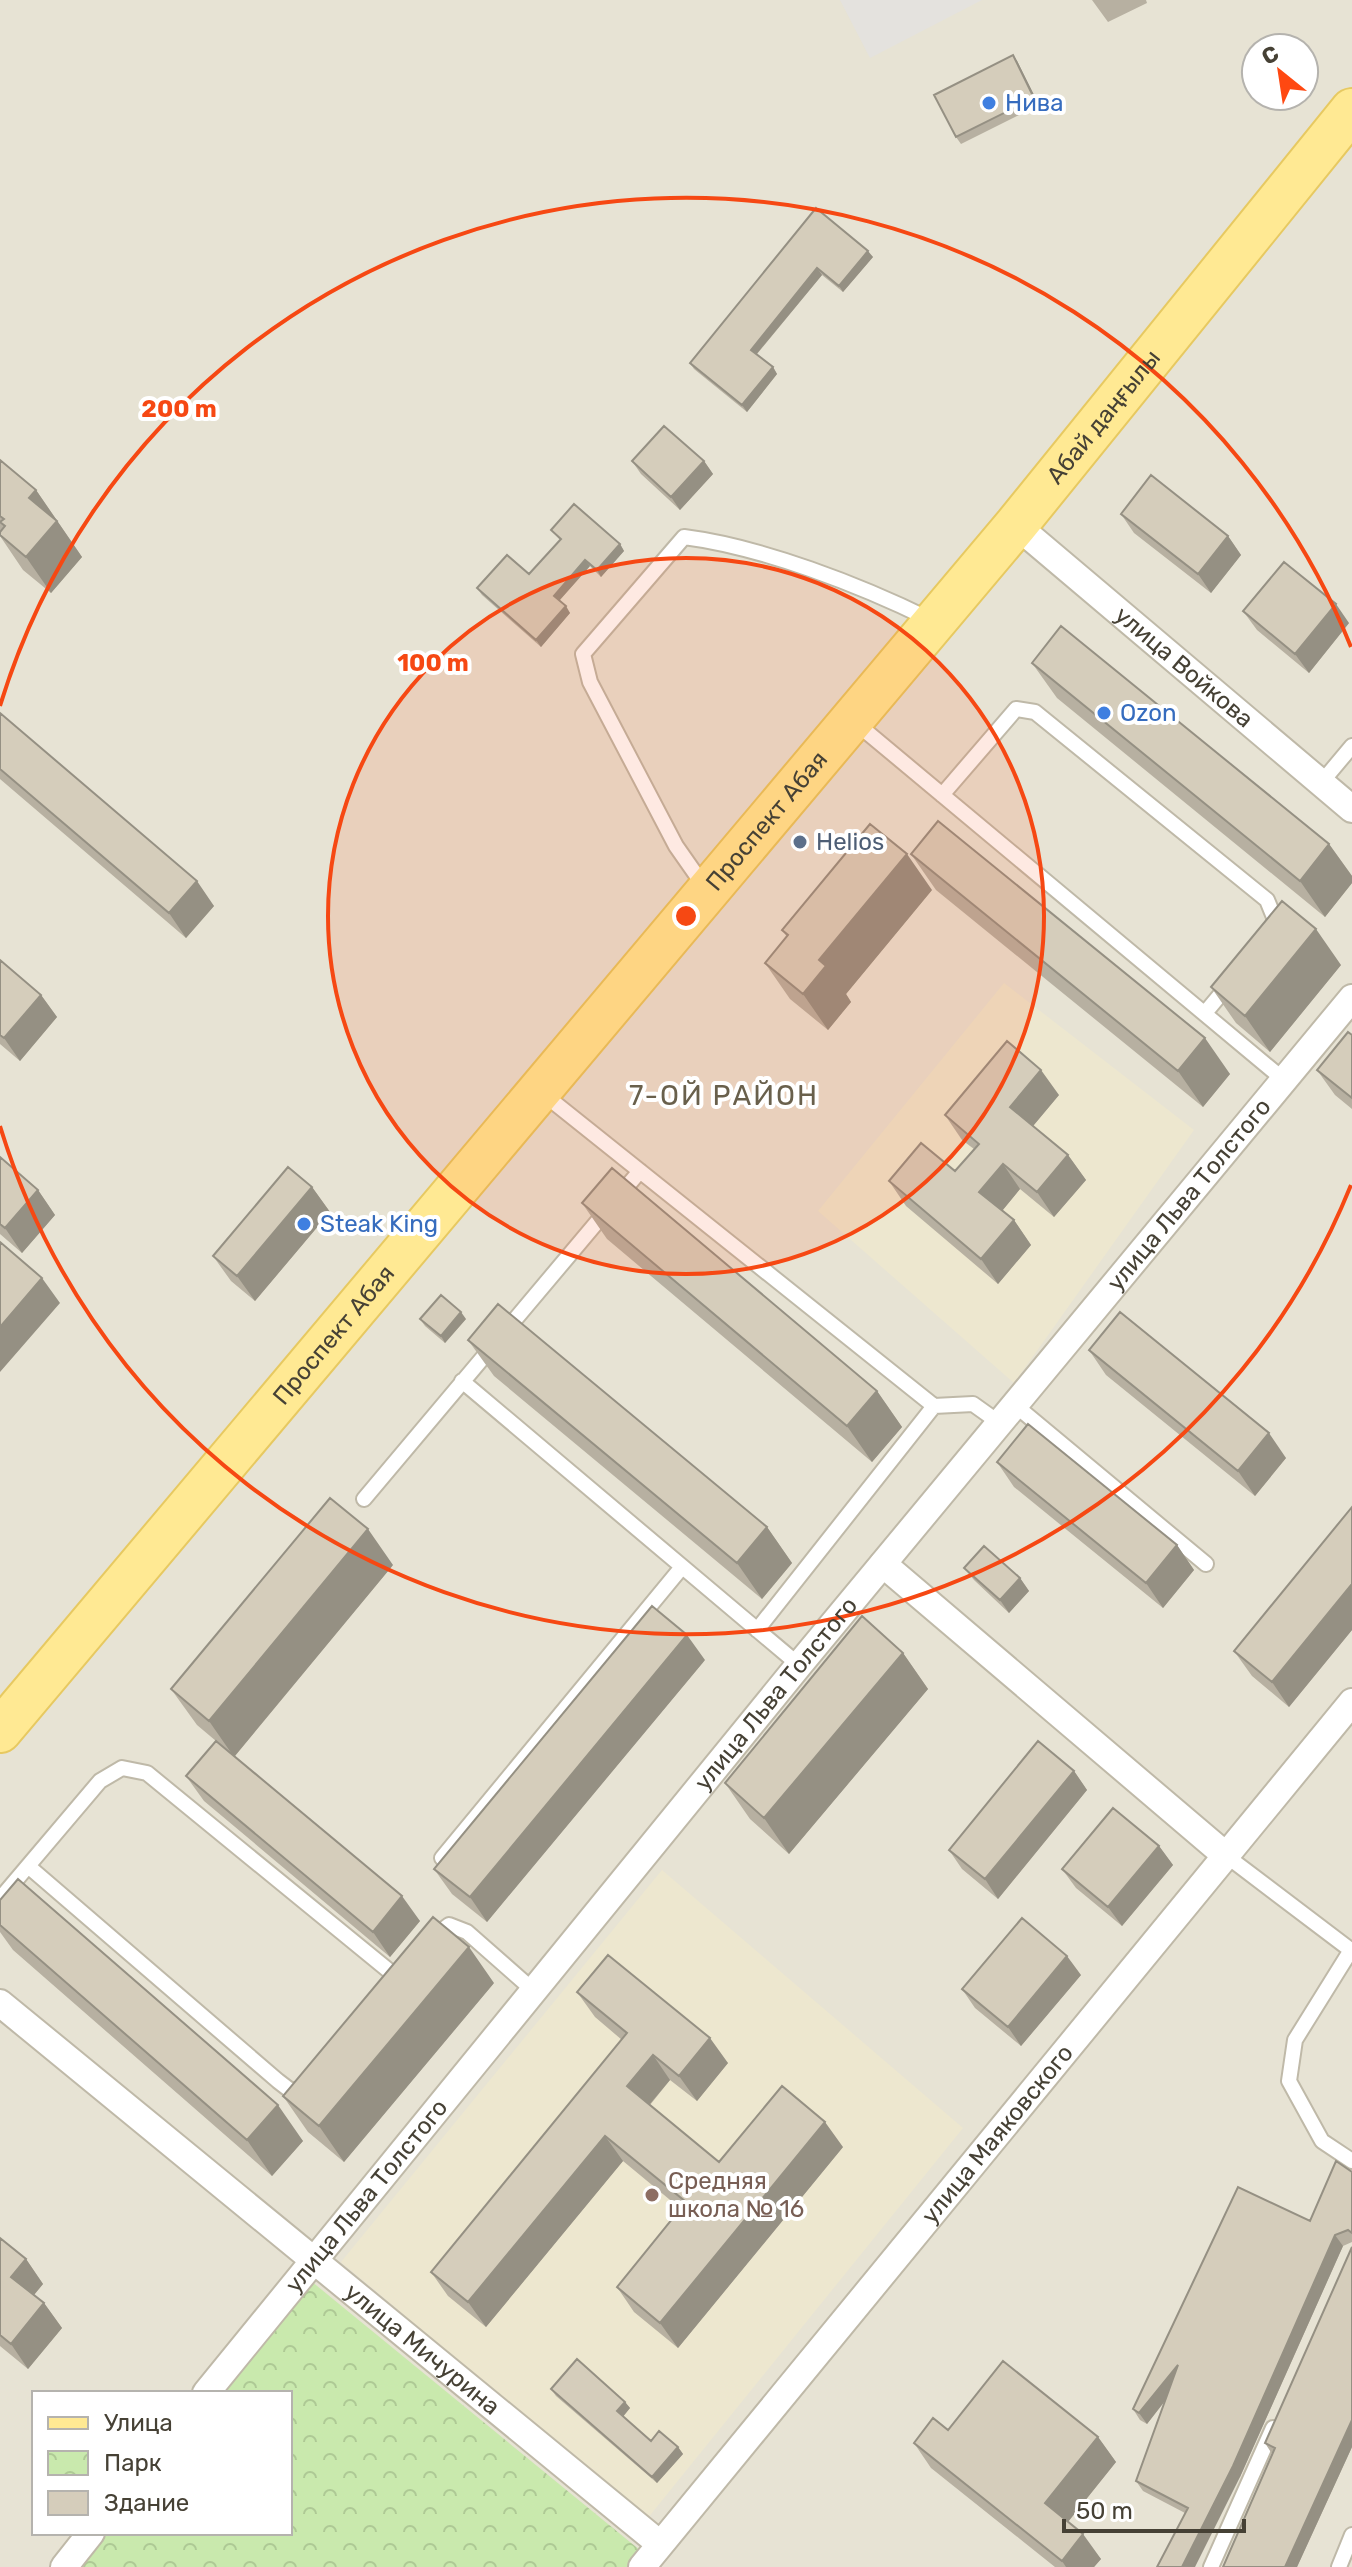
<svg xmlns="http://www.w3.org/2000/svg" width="1352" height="2567" font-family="Rubik,sans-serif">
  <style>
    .residential { fill: #e7e3d4; fill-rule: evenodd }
    .education { fill: #ede7cf }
    .park { fill: url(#park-crowns) }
    .parking { fill: #e4e2de }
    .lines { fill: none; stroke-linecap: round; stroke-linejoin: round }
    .lane-casing { stroke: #bfb9a8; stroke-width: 18 }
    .street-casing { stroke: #bfb9a8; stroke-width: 30 }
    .primary-casing { stroke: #e7c961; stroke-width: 46 }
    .lane { stroke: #fff; stroke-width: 14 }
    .street { stroke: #fff; stroke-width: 26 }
    .primary { stroke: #ffe993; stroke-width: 42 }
    .wall { fill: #b7b0a1 }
    .shaded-wall { fill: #959083 }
    .building { fill: #d5cdbb; stroke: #959083; stroke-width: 2 }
    .ring { fill: none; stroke: #f64813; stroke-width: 4 }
    .shop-dot { fill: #3f7fe0; stroke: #fff; stroke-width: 3 }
    .service-dot { fill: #5c6f8a; stroke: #fff; stroke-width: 3 }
    .education-dot { fill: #8d6e63; stroke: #fff; stroke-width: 3 }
    .labels { text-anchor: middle; stroke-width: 8; stroke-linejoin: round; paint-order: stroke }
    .shop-label { font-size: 24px; fill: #366cbe; stroke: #fff; text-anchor: start }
    .street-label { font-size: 24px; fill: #464135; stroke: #fff }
    .service-label { font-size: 24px; fill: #4e5e75; stroke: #fff; text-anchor: start }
    .education-label { font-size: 24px; fill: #785e54; stroke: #fff; text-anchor: start }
    .quarter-label { font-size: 28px; letter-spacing: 2px; fill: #69604c; stroke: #fff }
    .centre { fill: #f64813; stroke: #fff; stroke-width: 4 }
    .ring-label { font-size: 24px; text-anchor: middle; font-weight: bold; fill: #f64813; stroke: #fff; stroke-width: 8; stroke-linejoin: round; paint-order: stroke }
  </style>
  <defs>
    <pattern id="park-crowns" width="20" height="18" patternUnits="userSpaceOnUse" patternTransform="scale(2)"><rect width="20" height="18" fill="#c9e9ad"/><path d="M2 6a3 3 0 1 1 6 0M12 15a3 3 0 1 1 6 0" fill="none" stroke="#aec995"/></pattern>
  </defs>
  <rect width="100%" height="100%" fill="#f3f0e6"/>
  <!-- residential -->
  <path class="residential" d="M0 0H1352V2567H0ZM1256 48H1304V96H1256ZM34 2393H290V2533H34Z"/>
  <!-- education -->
  <path class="education" d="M1004 983 1194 1130 1014 1383 818 1211Z
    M662 1870 963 2128 647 2519 341 2262Z"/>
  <!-- park -->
  <path class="park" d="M311 2281 641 2551 628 2567H77L105 2533H290V2393H220Z"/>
  <!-- parking -->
  <path class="parking" d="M840 0H982L870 58Z"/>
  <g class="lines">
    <!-- lane casing -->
    <g class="lane-casing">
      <path id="lane" d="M856 723 1284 1080
        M1321 783 1352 746
        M942 795 1016 709 1035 712 1267 900 1276 922 1272 929
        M704 886 676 846 590 682 583 654 684 537C762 547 860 585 931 620
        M1205 1013 1230 983
        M541 1092 934 1406
        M462 1381 799 1665
        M1016 1406 1206 1564
        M364 1499 640 1171
        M757 1630 934 1406 973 1404 1001 1424
        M1224 1854 1352 1951
        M442 1858 682 1567
        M28 1866 278 2081 291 2091 304 2088
        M0 1899 100 1781 122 1768 147 1773 399 1979
        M431 1939 449 1925 467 1932 534 1991
        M1351 1950 1295 2040 1289 2081 1322 2141 1352 2161
        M1211 2567 1273 2428
        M1339 2567 1352 2535"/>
    </g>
    <!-- street casing -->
    <g class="street-casing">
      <g id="street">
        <path id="s1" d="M1016 525 1352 809"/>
        <path d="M883 1564 1224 1854"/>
        <path id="s2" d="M0 2003 660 2544"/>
        <path id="s3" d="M206 2393 799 1665 1352 998"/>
        <path d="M64 2567 91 2533"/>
        <path id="s4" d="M642 2567 1352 1702"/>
      </g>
    </g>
    <!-- primary casing -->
    <g class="primary-casing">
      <g id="primary">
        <path id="s5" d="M0 1731 1016 525 1352 110"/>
      </g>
    </g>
    <!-- lane -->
    <use href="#lane" class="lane"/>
    <!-- street -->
    <use href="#street" class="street"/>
    <!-- primary -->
    <use href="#primary" class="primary"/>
  </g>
  <!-- wall -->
  <path class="wall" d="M1092 0H1146L1147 3 1108 22Z
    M1013 55 1017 61 1039 105 961 144 956 137Z
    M816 208 873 257 843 292 822 275 757 354 773 367 777 374 747 412 694 369 690 363Z
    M0 460 36 490 82 557 51 593 23 570 0 536Z
    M632 461H704L713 474 680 510 641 474Z
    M1121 514 1228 536 1241 555 1211 593 1134 533Z
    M551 530 620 544 624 551 601 577 590 566 559 601 570 613 541 647 482 595 477 588 529 574 560 540Z
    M1243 611 1349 623 1309 673 1257 630Z
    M1032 663 1329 844 1352 876V883L1325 917 1057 698Z
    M0 713 214 906 186 938 0 779Z
    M911 854 1230 1074 1203 1107 936 890Z
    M932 890 846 994 851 1002 828 1030 790 999 765 963 787 937 782 930Z
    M0 960 41 995 57 1017 20 1061 0 1044Z
    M1341 965 1270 1052 1236 1023 1211 987Z
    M1352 1035V1109L1335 1095 1317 1070Z
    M1059 1095 1033 1126 1068 1155 1086 1180 1054 1217 1020 1189 1002 1211 1014 1220 1031 1245 998 1284 906 1206 889 1181 955 1171 974 1149 962 1140 945 1115Z
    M0 1157 38 1190 55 1215 22 1253 0 1234Z
    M312 1187 330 1212 255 1301 231 1281 213 1256Z
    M582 1203 877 1391 902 1427 872 1462 607 1239Z
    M420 1319H466L445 1343 425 1326Z
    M468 1340 767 1527 792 1563 762 1599 494 1376Z
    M1089 1350 1286 1458 1255 1496 1106 1375Z
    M997 1462 1177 1545 1194 1570 1163 1608 1014 1487Z
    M1352 1507V1630L1289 1707 1252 1676 1234 1651Z
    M393 1565 235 1756 420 1921 390 1957 204 1801 186 1776 216 1741 197 1725 171 1689Z
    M964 1568 1020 1578 1029 1591 1009 1613 974 1580Z
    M903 1653 928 1689 789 1854 750 1819 725 1783Z
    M705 1660 487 1922 452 1894 434 1869Z
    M1074 1771 1087 1790 998 1899 962 1869 949 1850Z
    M1159 1846 1173 1865 1122 1926 1076 1888 1062 1869Z
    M0 1900 303 2141 272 2176 13 1950 0 1932Z
    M1081 1975 1021 2046 975 2008 962 1989Z
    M494 1983 344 2162 308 2132 283 2096Z
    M577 1992 728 2063 697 2101 670 2080 650 2105 719 2162 843 2147 678 2348 634 2312 617 2287 681 2209 623 2161 486 2327 448 2296 431 2272 622 2040 595 2017Z
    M1352 2172V2242L1343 2246 1240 2477 1185 2513 1143 2491 1136 2481 1165 2401 1147 2424 1140 2420 1133 2409 1310 2221Z
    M0 2238 26 2259 43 2284 34 2295 44 2303 62 2328 28 2369 0 2346Z
    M1352 2247V2447L1297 2567H1223L1272 2454 1265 2443Z
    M551 2389 625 2402 630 2408 623 2416 651 2441 678 2447 683 2454 657 2483 556 2396Z
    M948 2430 1098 2437 1116 2462 1068 2522 1101 2559 1094 2567H1055L931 2468 914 2443Z"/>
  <!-- shaded-wall -->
  <path class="shaded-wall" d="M1013 55 1017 61 1039 105 1034 98Z
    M868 251 873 257 843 292 839 286Z
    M817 268 822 275 755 356 751 350Z
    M773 367 777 374 747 412 742 405Z
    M704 461 713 474 680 510 671 497Z
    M36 490 82 557 51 593 26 557 29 498Z
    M1228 536 1241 555 1211 593 1198 574Z
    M620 544 624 551 601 577 597 570Z
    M585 560 590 566 558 602 554 596Z
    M1336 604 1349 623 1309 673 1295 654Z
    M566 606 570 613 541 647 536 640Z
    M1329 844 1352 876V883L1325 917 1300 881Z
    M907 854 932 890 846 994 851 1002 828 1030 803 994 819 960Z
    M197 881 214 906 186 938 169 913Z
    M1316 929 1341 965 1270 1052 1245 1016Z
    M41 995 57 1017 20 1061 4 1038Z
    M1205 1038 1230 1074 1203 1107 1178 1071Z
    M1041 1070 1059 1095 1028 1132 1010 1107Z
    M1068 1155 1086 1180 1054 1217 1037 1192Z
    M1003 1164 1020 1189 997 1217 979 1192Z
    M312 1187 330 1212 255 1301 237 1276Z
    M38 1190 55 1215 22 1253 5 1228Z
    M1014 1220 1031 1245 998 1284 981 1259Z
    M42 1278 60 1303 0 1372V1327Z
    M461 1312 466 1319 445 1343 441 1336Z
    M877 1391 902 1427 872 1462 847 1426Z
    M1269 1433 1286 1458 1255 1496 1238 1471Z
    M767 1527 792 1563 762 1599 737 1563Z
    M368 1529 393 1565 234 1757 209 1721Z
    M1177 1545 1194 1570 1163 1608 1146 1583Z
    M1020 1578 1029 1591 1009 1613 1000 1600Z
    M1352 1584V1630L1289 1707 1272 1682Z
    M687 1635 705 1660 487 1922 470 1897Z
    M903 1653 928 1689 789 1854 764 1818Z
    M1074 1771 1087 1790 998 1899 985 1879Z
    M1159 1846 1173 1865 1122 1926 1108 1907Z
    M402 1896 420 1921 390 1957 373 1932Z
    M469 1947 494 1983 344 2162 319 2126Z
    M1067 1956 1081 1975 1021 2046 1008 2027Z
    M710 2038 728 2063 697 2101 679 2076Z
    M653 2055 670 2080 644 2111 627 2086Z
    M278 2105 303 2141 272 2176 247 2140Z
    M825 2122 843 2147 678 2348 660 2323Z
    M605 2136 623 2161 486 2327 468 2302Z
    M1335 2235 1343 2246 1240 2477 1195 2567H1182Z
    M26 2259 43 2284 28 2302 11 2277Z
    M44 2303 62 2328 28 2369 11 2344Z
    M1178 2365 1185 2375 1147 2424 1139 2413Z
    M625 2402 630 2408 622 2418 617 2411Z
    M1352 2420V2447L1297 2567H1285Z
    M1098 2437 1116 2462 1063 2528 1045 2503Z
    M678 2447 683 2454 657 2483 652 2477Z
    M1083 2534 1101 2559 1094 2567H1066L1062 2561Z"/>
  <!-- building -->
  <path class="building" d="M1013 55 1034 98 956 137 934 95Z
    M816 208 868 251 839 286 817 268 751 350 773 367 742 405 690 363Z
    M664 426 704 461 671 497 632 461Z
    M0 460 36 490 29 498 57 521 26 557 0 535V532L5 526 0 522 4 519 0 516Z
    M1151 475 1228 536 1198 574 1121 514Z
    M574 504 620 544 597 570 585 560 554 596 566 606 536 640 477 588 507 555 529 574 561 539 551 530Z
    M1284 562 1336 604 1295 654 1243 611Z
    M1061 626 1329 844 1300 881 1032 663Z
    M0 713 197 881 169 913 0 769Z
    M938 821 1205 1038 1178 1071 911 854Z
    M870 824 907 854 819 960 826 966 803 994 765 963 788 935 782 930Z
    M1282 901 1316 929 1245 1016 1211 987Z
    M0 960 41 995 4 1038 0 1035Z
    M1348 1032 1352 1035V1098L1317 1070Z
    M1007 1041 1041 1070 1010 1107 1068 1155 1037 1192 1003 1164 979 1192 1014 1220 981 1259 889 1181 921 1143 955 1171 979 1144 945 1115Z
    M0 1157 38 1190 5 1228 0 1224Z
    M288 1167 312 1187 237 1276 213 1256Z
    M612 1168 877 1391 847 1426 582 1203Z
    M0 1242 42 1278 0 1327Z
    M441 1295 461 1312 441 1336 420 1319Z
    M498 1304 767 1527 737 1563 468 1340Z
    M1120 1312 1269 1433 1238 1471 1089 1350Z
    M1028 1424 1177 1545 1146 1583 997 1462Z
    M330 1498 368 1529 209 1721 171 1689Z
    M1352 1507V1584L1272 1682 1234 1651Z
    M984 1546 1020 1578 1000 1600 964 1568Z
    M652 1606 687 1635 470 1897 434 1869Z
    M862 1616 903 1653 764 1818 725 1783Z
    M216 1741 402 1896 373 1932 186 1776Z
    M1038 1741 1074 1771 985 1879 949 1850Z
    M1113 1808 1159 1846 1108 1907 1062 1869Z
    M18 1879 278 2105 247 2140 0 1925V1900Z
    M433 1917 469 1947 319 2126 283 2096Z
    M1022 1918 1067 1956 1008 2027 962 1989Z
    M608 1955 710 2038 679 2076 653 2055 627 2086 719 2162 782 2086 825 2122 660 2323 617 2287 686 2202 605 2136 468 2302 431 2272 627 2033 577 1992Z
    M1336 2161 1352 2172V2233L1348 2230 1335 2235 1233 2466 1182 2567H1157L1188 2508 1136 2481 1178 2365 1139 2413 1133 2409 1238 2187 1310 2221Z
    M0 2238 26 2259 11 2277 44 2303 11 2344 0 2335Z
    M1352 2247V2420L1285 2567H1223L1275 2448 1265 2443Z
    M577 2359 625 2402 617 2411 651 2441 659 2431 678 2447 652 2477 551 2389Z
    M1003 2361 1098 2437 1045 2503 1083 2534 1062 2561 914 2443 933 2418 948 2430Z"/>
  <!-- distance rings -->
  <circle cx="686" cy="916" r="358" fill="#f64813" fill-opacity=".12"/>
  <g class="ring">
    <circle cx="686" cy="916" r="358"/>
    <path d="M1351 1185A717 717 0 0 1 0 1126M0 706A717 717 0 0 1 1351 647"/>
  </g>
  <!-- markers -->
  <g class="shop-dot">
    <circle cx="989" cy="103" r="8"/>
    <circle cx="1104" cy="713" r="8"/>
    <circle cx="304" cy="1224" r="8"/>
  </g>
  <circle class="service-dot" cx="800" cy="842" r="8"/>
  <circle class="education-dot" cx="652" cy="2195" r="8"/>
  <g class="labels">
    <!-- shop labels -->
    <g class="shop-label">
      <text x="1005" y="111">Нива</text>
      <text x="1120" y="721">Ozon</text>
      <text x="320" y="1232">Steak King</text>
    </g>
    <!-- street labels -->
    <g class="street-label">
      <text dy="8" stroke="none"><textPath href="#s5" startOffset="1716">Абай даңғылы</textPath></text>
      <text dy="8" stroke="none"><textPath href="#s1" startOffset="220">улица Войкова</textPath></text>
      <text dy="8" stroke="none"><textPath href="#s5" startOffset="1190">Проспект Абая</textPath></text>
      <text dy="8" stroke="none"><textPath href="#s3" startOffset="1550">улица Льва Толстого</textPath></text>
      <text dy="8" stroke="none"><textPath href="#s5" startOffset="518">Проспект Абая</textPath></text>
      <text dy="8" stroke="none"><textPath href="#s3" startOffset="902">улица Льва Толстого</textPath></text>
      <text dy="8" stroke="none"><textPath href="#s4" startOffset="560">улица Маяковского</textPath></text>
      <text dy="8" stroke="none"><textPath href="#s3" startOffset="254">улица Льва Толстого</textPath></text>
      <text dy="8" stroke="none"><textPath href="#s2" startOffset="546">улица Мичурина</textPath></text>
    </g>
    <!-- service labels -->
    <g class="service-label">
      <text x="816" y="850">Helios</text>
    </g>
    <!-- education labels -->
    <g class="education-label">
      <text x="668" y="2189">Средняя<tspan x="668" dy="28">школа № 16</tspan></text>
    </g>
    <!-- quarter labels -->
    <g class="quarter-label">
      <text x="724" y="1105">7-ОЙ РАЙОН</text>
    </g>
  </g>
  <circle cx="686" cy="916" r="12" class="centre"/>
  <g class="ring-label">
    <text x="179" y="417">200 m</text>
    <text x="433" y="671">100 m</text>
  </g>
  <!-- legend -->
  <rect x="32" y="2391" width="260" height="144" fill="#ffffff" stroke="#b5b3ae" stroke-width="2"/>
  <rect x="48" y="2417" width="40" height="12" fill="#ffe993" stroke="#b5b3ae" stroke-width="2"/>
  <text x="104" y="2431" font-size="24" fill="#464135">Улица</text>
  <rect x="48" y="2451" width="40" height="24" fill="url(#park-crowns)" stroke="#b5b3ae" stroke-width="2"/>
  <text x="104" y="2471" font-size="24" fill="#464135">Парк</text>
  <rect x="48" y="2491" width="40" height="24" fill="#d5cdbb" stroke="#b5b3ae" stroke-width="2"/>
  <text x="104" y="2511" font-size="24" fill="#464135">Здание</text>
  <!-- north arrow -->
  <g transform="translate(1280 72) rotate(330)"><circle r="38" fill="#ffffff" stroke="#b5b3ae" stroke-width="2"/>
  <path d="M0-6L14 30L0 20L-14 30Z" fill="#ff4811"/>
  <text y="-12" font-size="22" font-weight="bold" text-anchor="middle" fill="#464135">С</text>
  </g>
  <!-- scale -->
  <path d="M1064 2519v12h180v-12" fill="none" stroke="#464135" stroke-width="4"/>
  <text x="1076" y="2519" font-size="24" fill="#464135" stroke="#ffffff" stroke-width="6" paint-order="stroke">50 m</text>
</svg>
